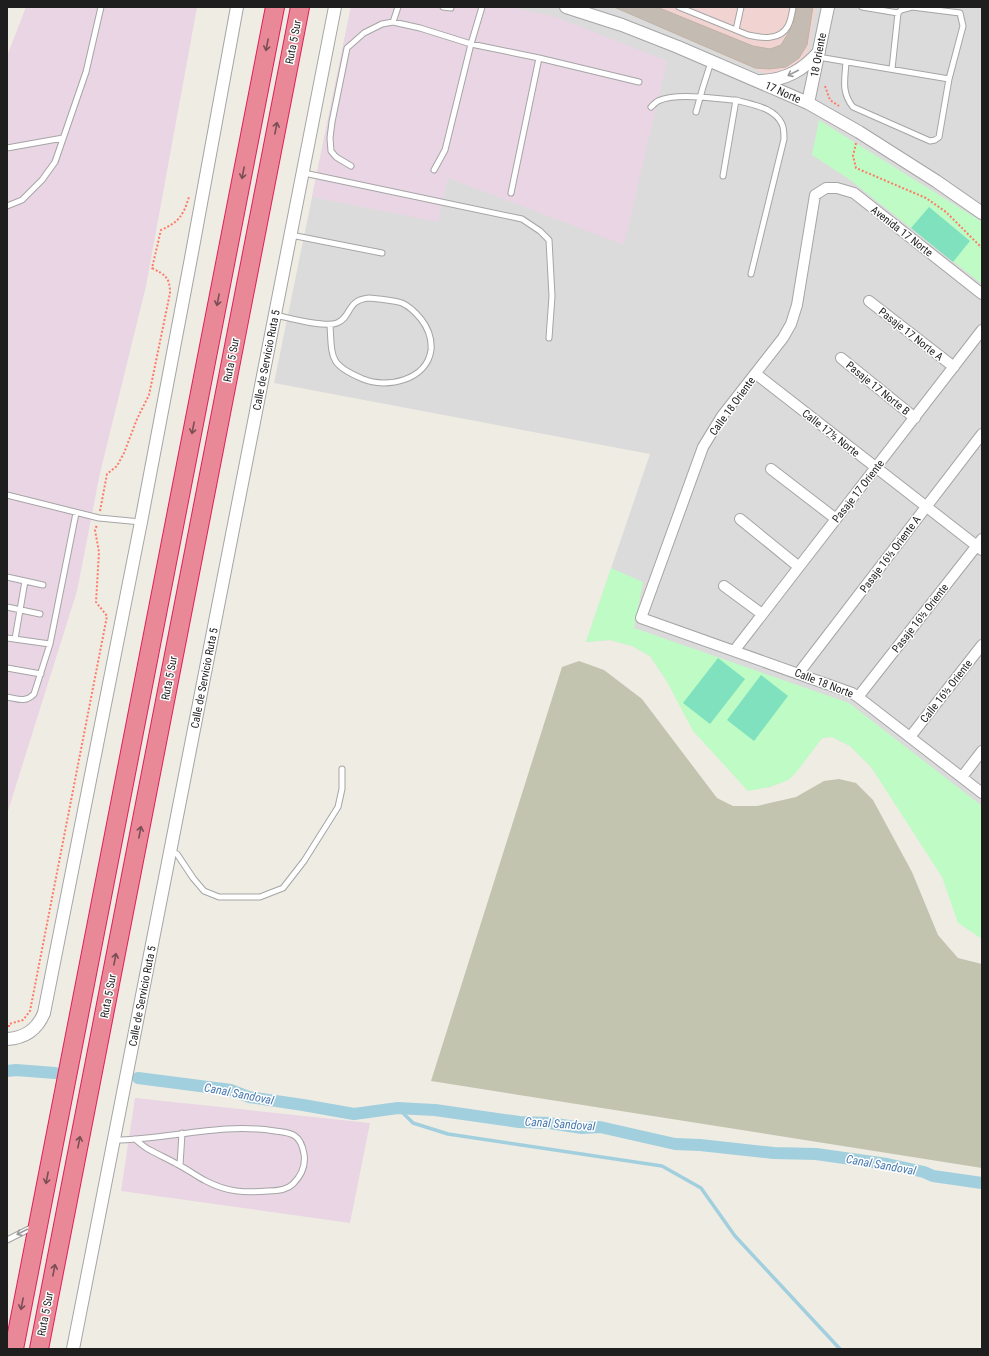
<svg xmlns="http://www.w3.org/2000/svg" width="989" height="1356" font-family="'Roboto Condensed',sans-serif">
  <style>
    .residential { fill: #dcdbdb }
    .commercial { fill: #f1d4d2 }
    .industrial { fill: #e9d5e4 }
    .construction { fill: #c3c4af }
    .park { fill: #bffbc5 }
    .pitch { fill: #7fe1be }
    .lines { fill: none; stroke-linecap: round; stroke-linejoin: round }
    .stream { stroke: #a2cfde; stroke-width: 3.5 }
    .canal { stroke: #a2cfde; stroke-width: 12 }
    .building { fill: #c4bbb3; stroke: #c1b3a5 }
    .service-casing { stroke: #a5a5a5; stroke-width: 7 }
    .minor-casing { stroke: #a5a5a5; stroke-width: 12 }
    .tertiary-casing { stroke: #a5a5a5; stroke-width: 14 }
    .motorway-casing { stroke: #df1f5b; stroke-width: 20 }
    .path { stroke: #fe7a66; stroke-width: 2; stroke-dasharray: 2 2; stroke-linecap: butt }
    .service { stroke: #fff; stroke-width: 5 }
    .minor { stroke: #fff; stroke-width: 10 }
    .tertiary { stroke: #fff; stroke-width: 12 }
    .motorway { stroke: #e98998; stroke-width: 18 }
    .oneway { stroke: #794e55 }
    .oneway2 { stroke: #9a9a9a }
    .labels { text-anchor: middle; stroke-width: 3; stroke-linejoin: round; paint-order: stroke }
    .street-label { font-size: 11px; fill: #1e1e1e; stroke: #fff }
    .water-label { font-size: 12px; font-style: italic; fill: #4779b0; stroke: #fff }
  </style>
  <rect width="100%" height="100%" fill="#efece4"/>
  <!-- residential -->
  <path class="residential" d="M351 7H982V932L871 767 850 746 832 737 822 738 806 759 789 779 768 788 666 680 650 656 632 646 610 640 586 642 650 454 274 383Z"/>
  <!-- commercial -->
  <path class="commercial" d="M616 7H816L808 53 789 70 766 74Z"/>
  <!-- industrial -->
  <path class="industrial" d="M26 7H197L146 286 100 473 77 591 7 814V56Z
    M351 7H510L556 17 667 61 624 245 448 178 438 222 312 197Z
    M135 1098 370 1123 350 1223 121 1191Z"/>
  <!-- construction -->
  <path class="construction" d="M579 661 604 670 642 699 717 798 733 806H757L796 797 824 781 839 779 856 783 873 800 912 872 938 935 958 958 982 964V1168L431 1081 562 667Z"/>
  <!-- park -->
  <path class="park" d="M819 120 982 222V284L849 179 812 155Z
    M611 568 643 582 634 628 849 703 982 806V939L958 923 942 877 871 767 850 746 832 737 822 738C815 747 797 774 788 780 775 786 762 789 748 791L693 731 666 680 650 656 632 646 610 640 586 642Z"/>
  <!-- pitch -->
  <path class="pitch" d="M929 207 970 241 953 262 911 228Z
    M718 658 745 679 710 724 683 703Z
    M761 675 788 696 754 741 727 720Z"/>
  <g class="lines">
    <!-- stream -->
    <path class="stream" d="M398 1108 413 1123 448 1134 662 1166 701 1188 735 1236 840 1349"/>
    <!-- canal -->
    <path class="canal" d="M7 1071 16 1070 55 1073
      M138 1078 231 1090 249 1097 303 1105 354 1114 398 1108 415 1109 435 1110 519 1122 549 1123 582 1128 600 1127 675 1144 700 1145 774 1153 816 1154 887 1164 924 1172 933 1176 982 1183"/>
  </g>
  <!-- building -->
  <path class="building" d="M614 7H657L753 46 770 49 781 45 793 25 797 7H813L807 45 799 58 786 67 769 69 755 68Z"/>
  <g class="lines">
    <!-- service casing -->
    <g class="service-casing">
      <path id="service" d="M443 7 451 8
        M679 7 748 35C761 38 780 41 788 26 791 20 792 13 793 7
        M862 7 898 13
        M393 22 398 7
        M736 30 741 7
        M818 57 949 79 939 137 935 140 930 141 853 107C841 92 845 79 846 62
        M892 69 898 13 901 10 912 7 960 13 963 26 949 79
        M736 100C752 105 774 107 782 124 784 128 784 134 784 139L751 274
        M651 107C653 105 656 102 658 101 676 92 716 99 736 100L723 176
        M696 112 703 87 711 62
        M7 148 63 138
        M351 166 336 157 331 151 330 138 332 122 347 48 364 33 382 24 393 22 420 28 471 44 539 58 639 82
        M434 170 445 150 471 44 482 7
        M304 173 522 219 540 231 549 240 552 296 549 338
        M511 193 539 58
        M7 206 22 200 42 180 55 162 86 72 101 7
        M291 235 382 253
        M275 315C289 318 325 328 337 323 352 317 346 300 369 298 380 299 393 300 402 303 409 306 416 313 421 319 428 328 432 338 431 350 427 380 387 389 363 379 329 365 332 358 330 325
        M7 495 99 518 141 522
        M7 577 25 581
        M7 607 40 614
        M7 638 50 644
        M15 639 25 581 43 585
        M7 668 41 674
        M7 697C18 699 25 703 34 694L50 644 76 513
        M170 852 177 854 193 878 204 891 219 897H260L283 888 304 861 338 807 342 789V769
        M114 1140C168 1140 221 1122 275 1131 281 1132 289 1132 295 1136 301 1140 303 1148 304 1154 306 1166 301 1176 293 1184 287 1190 276 1191 268 1191 244 1193 227 1192 206 1181 196 1176 187 1169 177 1164 168 1159 159 1155 150 1150 145 1148 140 1143 135 1139
        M180 1165 182 1133
        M7 1240 33 1227"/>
    </g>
    <!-- minor casing -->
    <g class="minor-casing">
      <path id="minor" d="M982 294 854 193 837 188H826L815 195 797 305 791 324 783 338 722 416 703 447 641 618 852 693 858 697 982 793
        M869 301 954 367
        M841 358 915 418
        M756 374 982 550
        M771 469 836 519
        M740 519 799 567
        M724 586 762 614
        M734 651 982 330
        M798 674 982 434
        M858 697 982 539
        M910 737 982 645
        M962 777 982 751"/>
    </g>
    <!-- tertiary casing -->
    <g class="tertiary-casing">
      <path id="tertiary" d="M566 7 622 25 678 47 808 103 859 132 936 181 982 213
        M761 81C786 80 803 70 819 52
        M808 103 828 7
        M7 1039C25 1038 37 1030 44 1013L141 522 191 258 237 7
        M73 1349 335 7"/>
    </g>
    <!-- motorway casing -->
    <g class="motorway-casing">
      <path id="motorway" d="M14 1349 275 7
        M39 1349 300 7"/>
    </g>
    <!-- path -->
    <path class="path" d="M825 86 830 100 839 106
      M856 143 853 156 856 168 926 198 946 212 982 248
      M100 511 107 474 117 466 124 453 137 419 149 395 170 293C170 277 165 275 152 268L161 230C179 222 183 216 189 197
      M9 1027V1024L23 1020 30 1011 107 616 96 602 99 552 95 530 97 525"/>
    <!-- service -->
    <use href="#service" class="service"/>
    <!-- minor -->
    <use href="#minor" class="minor"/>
    <!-- tertiary -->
    <use href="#tertiary" class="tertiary"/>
    <!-- motorway -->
    <use href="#motorway" class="motorway"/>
  </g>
  <!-- one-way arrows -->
  <defs><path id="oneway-shaft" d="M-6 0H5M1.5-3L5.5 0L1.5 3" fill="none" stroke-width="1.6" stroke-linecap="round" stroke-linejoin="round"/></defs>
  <g class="oneway">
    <use href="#oneway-shaft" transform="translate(267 45) rotate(101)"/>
    <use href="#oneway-shaft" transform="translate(276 128) rotate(-79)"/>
    <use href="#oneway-shaft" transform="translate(243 173) rotate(101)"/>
    <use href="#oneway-shaft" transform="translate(218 300) rotate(101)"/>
    <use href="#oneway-shaft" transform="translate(193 428) rotate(101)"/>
    <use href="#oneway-shaft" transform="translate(140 832) rotate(-79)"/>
    <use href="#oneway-shaft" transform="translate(115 959) rotate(-79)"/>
    <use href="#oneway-shaft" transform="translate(79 1142) rotate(-79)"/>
    <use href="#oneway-shaft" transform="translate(47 1178) rotate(101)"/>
    <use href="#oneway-shaft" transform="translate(54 1270) rotate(-79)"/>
    <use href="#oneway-shaft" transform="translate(22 1304) rotate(101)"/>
  </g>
  <g class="oneway2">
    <use href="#oneway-shaft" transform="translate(793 73) rotate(153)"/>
    <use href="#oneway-shaft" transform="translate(22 1232) rotate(153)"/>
  </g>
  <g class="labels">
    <!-- street labels -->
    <g class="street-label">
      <text transform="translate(293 42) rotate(-79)" y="4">Ruta 5 Sur</text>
      <text transform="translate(818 55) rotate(-79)" y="4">18 Oriente</text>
      <text transform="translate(783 92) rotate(24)" y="4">17 Norte</text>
      <text transform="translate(902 231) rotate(38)" y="4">Avenida 17 Norte</text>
      <text transform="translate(911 334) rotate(38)" y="4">Pasaje 17 Norte A</text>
      <text transform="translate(231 360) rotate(-79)" y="4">Ruta 5 Sur</text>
      <text transform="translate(266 360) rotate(-79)" y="4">Calle de Servicio Ruta 5</text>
      <text transform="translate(878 388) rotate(39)" y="4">Pasaje 17 Norte B</text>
      <text transform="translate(732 406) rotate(-54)" y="4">Calle 18 Oriente</text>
      <text transform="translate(831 433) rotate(38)" y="4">Calle 17½ Norte</text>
      <text transform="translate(858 491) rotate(-52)" y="4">Pasaje 17 Oriente</text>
      <text transform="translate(890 554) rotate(-53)" y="4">Pasaje 16½ Oriente A</text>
      <text transform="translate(920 618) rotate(-52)" y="4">Pasaje 16½ Oriente</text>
      <text transform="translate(169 678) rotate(-79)" y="4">Ruta 5 Sur</text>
      <text transform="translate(204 678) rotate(-79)" y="4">Calle de Servicio Ruta 5</text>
      <text transform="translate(824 683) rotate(21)" y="4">Calle 18 Norte</text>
      <text transform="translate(946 691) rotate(-52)" y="4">Calle 16½ Oriente</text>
      <text transform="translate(108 996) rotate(-79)" y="4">Ruta 5 Sur</text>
      <text transform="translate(142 996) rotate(-79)" y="4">Calle de Servicio Ruta 5</text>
      <text transform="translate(45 1314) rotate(-79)" y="4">Ruta 5 Sur</text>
    </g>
    <!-- water labels -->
    <g class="water-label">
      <text transform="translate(239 1094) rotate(11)" y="4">Canal Sandoval</text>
      <text transform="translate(560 1124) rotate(4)" y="4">Canal Sandoval</text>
      <text transform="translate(881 1165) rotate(10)" y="4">Canal Sandoval</text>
    </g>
  </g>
  <!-- border -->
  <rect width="989" height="1356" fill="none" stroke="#1e1e1e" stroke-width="16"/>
</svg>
